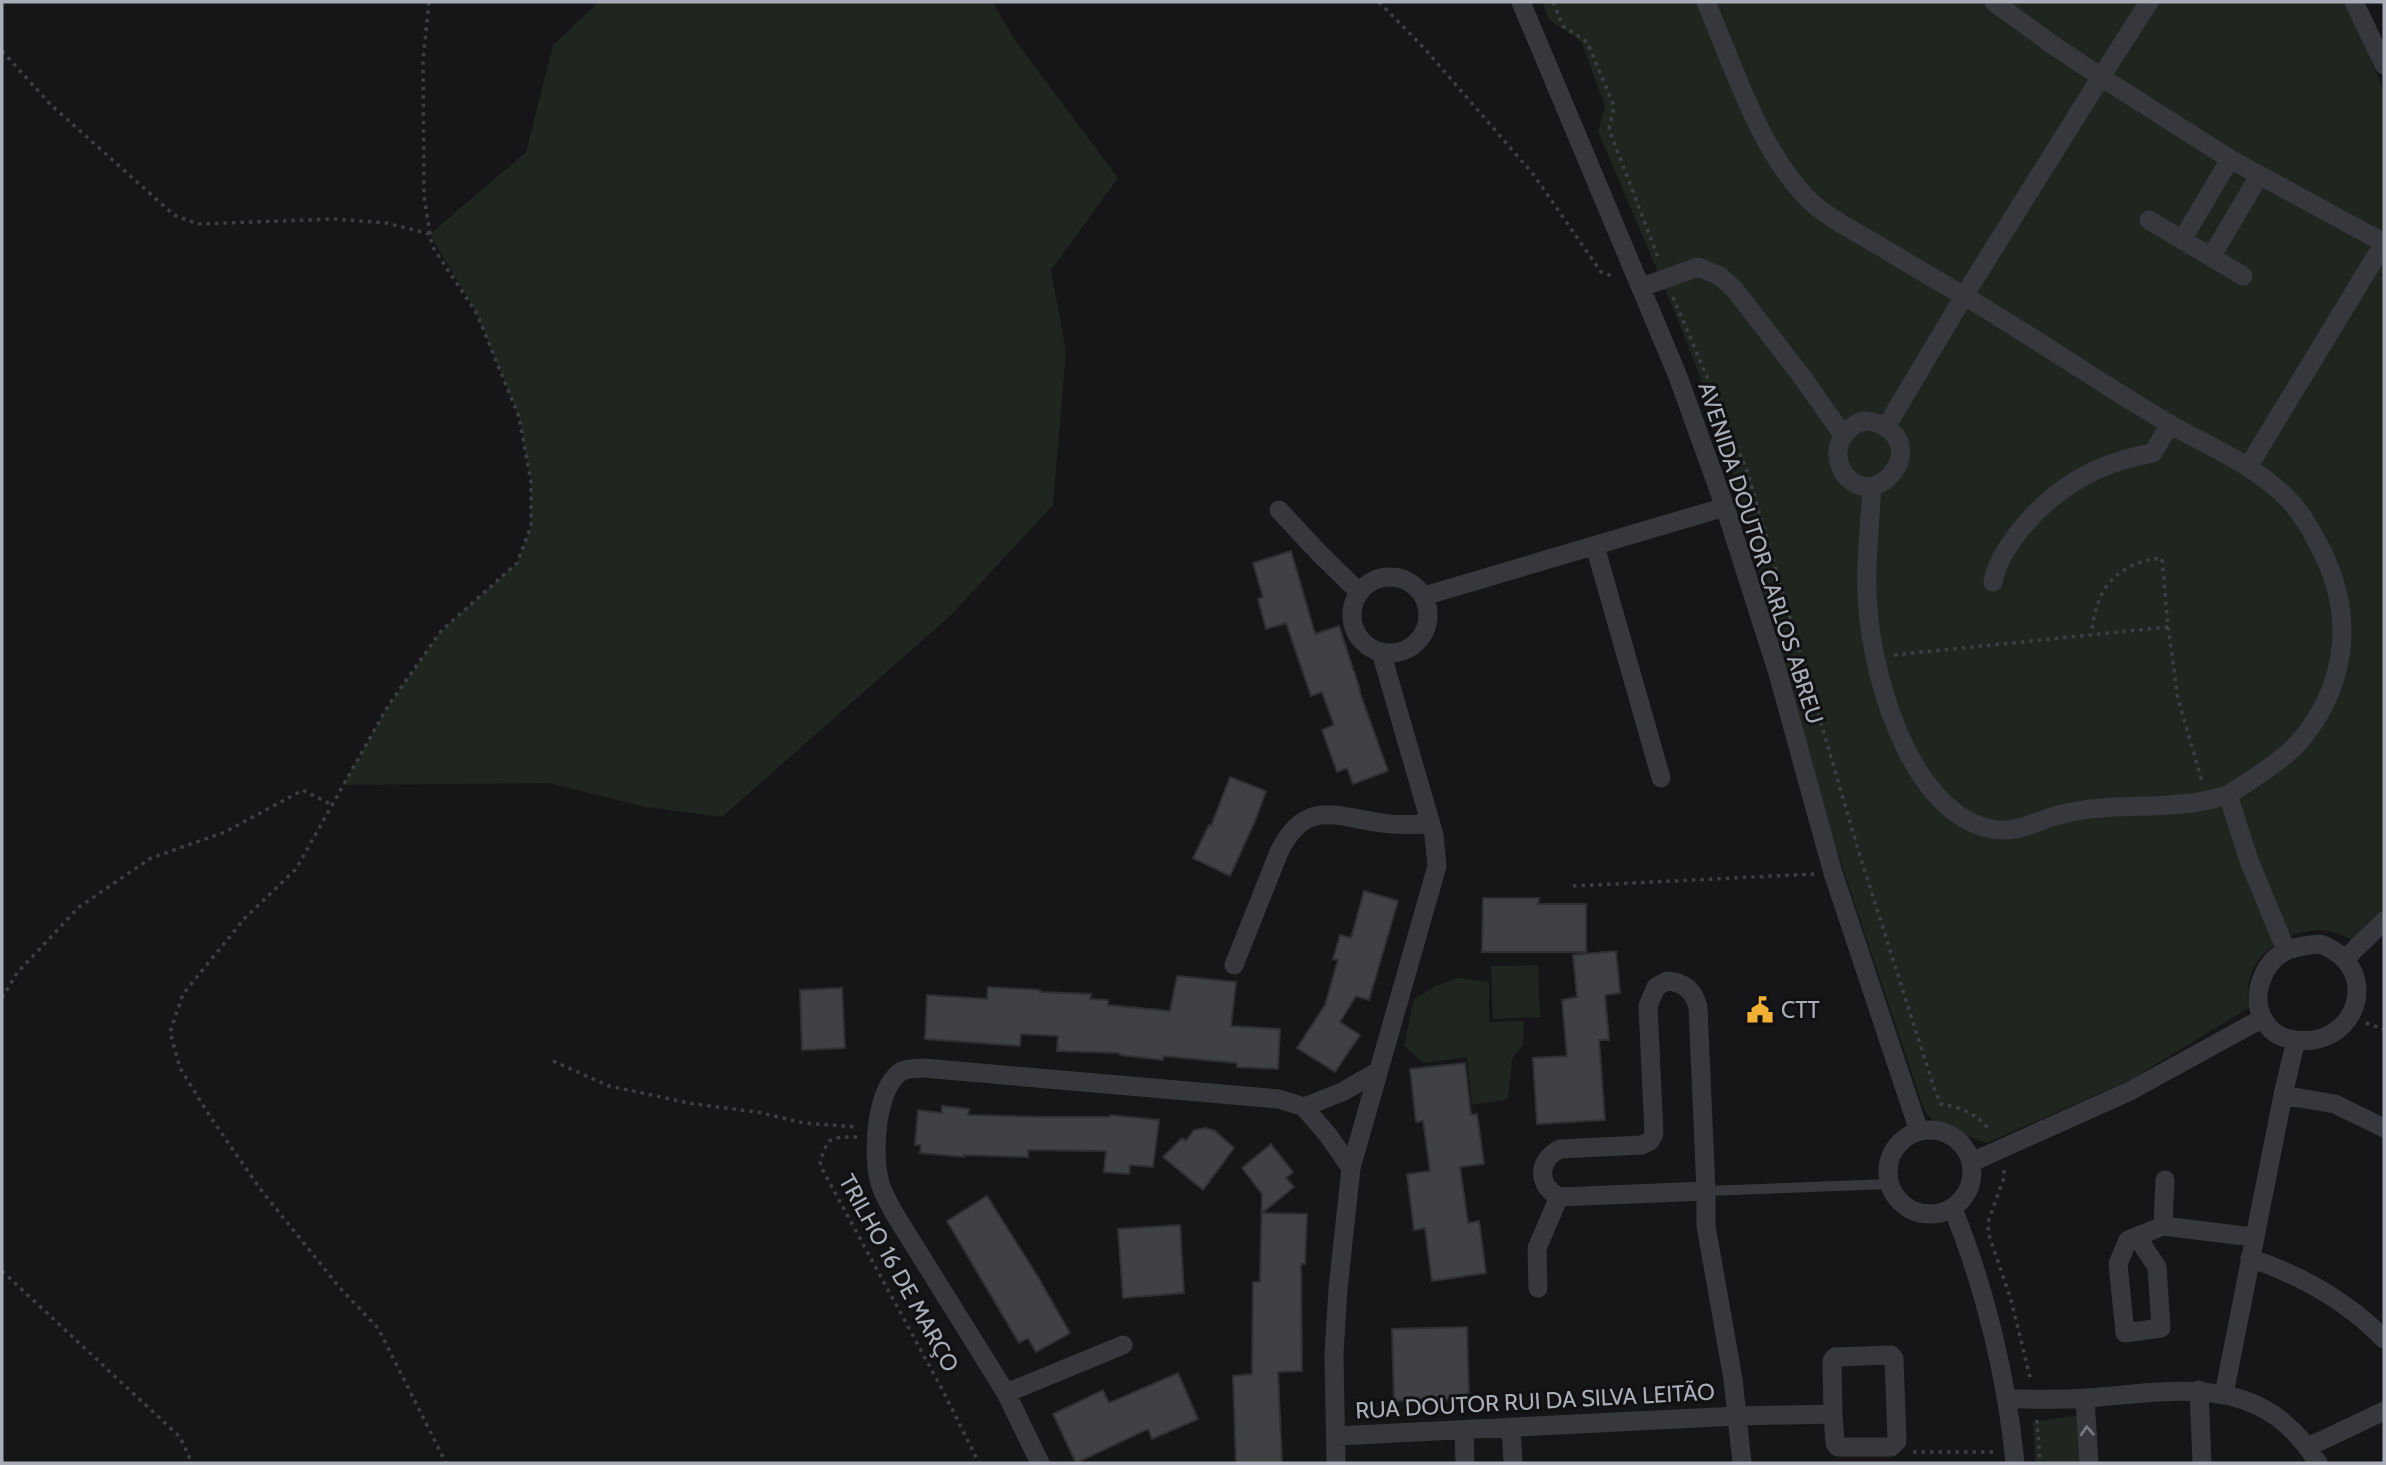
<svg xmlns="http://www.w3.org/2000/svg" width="2386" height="1465" font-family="Cabin,sans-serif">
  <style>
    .green { fill: #1e261f }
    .building { fill: #404145; stroke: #303034; stroke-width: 2 }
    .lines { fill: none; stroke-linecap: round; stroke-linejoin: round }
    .path { stroke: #3d3f44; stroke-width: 3.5; stroke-dasharray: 3.5 5; stroke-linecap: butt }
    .service { stroke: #37383d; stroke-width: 10 }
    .minor { stroke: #37383d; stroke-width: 19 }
    .oneway { stroke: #757881 }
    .labels { text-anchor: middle; stroke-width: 6; stroke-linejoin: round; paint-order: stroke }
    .street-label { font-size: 23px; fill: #a8adb8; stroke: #111113 }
    .poi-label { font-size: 23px; fill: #a8adb8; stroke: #111113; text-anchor: start }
  </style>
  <rect width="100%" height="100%" fill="#161618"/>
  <!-- green -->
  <path class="green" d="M599 2H992L1017 43 1118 178 1051 270 1066 352 1053 505 951 615 722 817 646 807 549 783 343 785 388 706 441 631 517 563 531 526V482L519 417 477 314 430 234 526 152 553 45Z
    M1542 2H2343L2349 9 2384 91V914L2355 942C2347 937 2339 933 2330 931 2289 924 2236 961 2250 1007L2132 1079 1987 1143 1938 1127 1924 1110C1879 975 1832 843 1793 707 1767 617 1751 524 1721 435 1686 332 1640 232 1598 131L1605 106 1581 41 1549 20Z
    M1538 965 1540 1017 1493 1019 1491 966Z
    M1458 978 1489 982V1022L1524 1021 1523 1045 1512 1059 1508 1099 1472 1105 1467 1057 1424 1063 1404 1046 1414 999 1436 986Z
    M2080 1415 2082 1463H2035L2033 1422Z"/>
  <!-- building -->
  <path class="building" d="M1291 551 1315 634 1339 626 1360 690H1359L1388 771 1353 784 1347 768 1337 772 1322 730 1334 725 1322 692 1311 696 1286 623 1266 629 1258 599 1263 597 1253 563Z
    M1230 777 1266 791 1255 821 1230 876 1193 858 1209 825 1211 826Z
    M1364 891 1398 901 1369 1000 1356 996 1340 1022 1360 1035 1335 1072 1297 1048 1325 1005 1338 960 1333 959 1340 935 1351 938Z
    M1483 898H1539L1538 904H1586V952H1482Z
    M1616 951 1620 993 1605 995 1609 1040H1599L1605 1120 1537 1124 1533 1058 1567 1056 1562 1000 1577 997 1573 955Z
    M1177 976 1236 982 1231 1026 1280 1029 1278 1069 1237 1067V1063L1163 1056V1060L1120 1055V1053L1057 1051 1058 1036 1021 1034 1020 1046 925 1039 927 995 987 999 988 987 1040 990V992L1091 994 1090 999 1108 1000V1005L1170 1011Z
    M842 988 845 1048 802 1050 800 990Z
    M1465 1063 1471 1115 1477 1114 1484 1164 1460 1167 1468 1223 1479 1221 1486 1273 1432 1281 1425 1228 1414 1230 1407 1174 1430 1171 1423 1121 1416 1122 1410 1069Z
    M942 1106 969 1109 968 1115 1044 1117H1109L1110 1115 1159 1120 1153 1167 1130 1165 1129 1174 1104 1172 1106 1151 1028 1150V1157L964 1155V1157L920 1153 921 1145H915L918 1110 942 1113Z
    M1206 1128 1215 1131 1234 1148 1203 1190 1163 1157 1182 1138 1186 1141 1194 1130Z
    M1271 1144 1293 1172 1286 1178 1294 1187 1262 1213 1307 1214 1305 1264H1301L1302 1371 1278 1372 1282 1463H1236L1233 1376 1252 1374 1253 1282H1260L1262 1194 1242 1168Z
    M987 1196 1038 1277 1070 1333 1036 1352 1028 1338 1019 1343 947 1221Z
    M1180 1225 1184 1293 1123 1298 1118 1229Z
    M1467 1327 1469 1399 1394 1401 1392 1329Z
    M1178 1373 1198 1419 1152 1439 1148 1429 1076 1463 1053 1414 1103 1390 1109 1403Z"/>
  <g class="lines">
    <!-- path -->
    <path class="path" d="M429 2 423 60 424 197 432 246 477 314 519 417 531 482V526L517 563 441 631 388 706 296 869 245 918 183 994 170 1032 180 1068 211 1118 261 1190 340 1288 378 1328 446 1463
      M1379 2 1424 48 1533 174 1601 272 1615 277
      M1553 2 1563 26 1587 42 1614 106 1609 129 1659 260
      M2 51 51 105 174 215 198 224 334 219 386 223 430 234
      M1673 297 1747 471 1860 856 1935 1091 1941 1104C1959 1107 1980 1114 1989 1131
      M2168 627 2178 699 2202 781
      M1894 655 2168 627 2162 558C2117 562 2094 590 2092 634
      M1573 886 1814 874
      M2 998 17 973 79 907 151 858 225 832 303 790 332 805
      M2366 1023 2384 1029
      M553 1061 609 1086 694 1104 757 1112 804 1123 857 1127
      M857 1137H841L829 1141 823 1152 820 1165 942 1389 979 1463
      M2004 1170V1178L1989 1219 1988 1232 2011 1300 2031 1381
      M2 1271 180 1437 192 1463
      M2037 1420 2040 1463
      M1913 1452H1993"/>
    <!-- service -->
    <path class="service" d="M1706 1191 1889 1184"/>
    <!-- minor -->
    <path class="minor" d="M1521 2 1677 374 1725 507 1777 670 1833 873 1919 1131
      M1706 2C1733 65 1760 152 1809 200 1826 216 1847 227 1866 238 1898 257 1929 276 1961 294 2032 336 2100 383 2171 425 2209 446 2252 464 2284 495 2301 511 2311 530 2322 551 2353 614 2348 679 2305 735 2284 761 2255 777 2228 795
      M1994 2 2050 43 2101 77 2149 2
      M2354 2 2384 65
      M2149 220 2243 276
      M2182 240 2230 159
      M2211 257 2259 176
      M1642 287 1698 267 1720 276 1735 290 1803 378 1843 435
      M1863 421C1883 421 1904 435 1900 457 1898 468 1890 478 1881 483 1844 502 1815 439 1863 421Z
      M1886 427 1964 296 2101 77 2230 159 2384 243 2248 467
      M1872 487C1870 521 1866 555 1867 588 1867 662 1907 814 1992 829 2016 834 2036 821 2059 815 2102 803 2147 809 2191 803 2203 802 2216 798 2228 795L2250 863 2286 950
      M1279 510 1320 554 1359 592
      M1595 546 1661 778
      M1352 615a38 38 0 1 1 76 0a38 38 0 1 1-76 0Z
      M1993 582C1997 563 2006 549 2017 534 2052 489 2097 462 2153 453L2170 424
      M1424 596 1725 507
      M2320 944C2386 968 2356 1053 2290 1039 2278 1037 2268 1029 2262 1017 2251 994 2264 960 2288 950 2298 946 2309 945 2320 944Z
      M2346 958 2384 921
      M1234 965 1279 852C1305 799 1334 816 1382 823 1398 826 1415 824 1431 824
      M2283 1095 2296 1040
      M1304 1107 1342 1092 1377 1072
      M1888 1172a42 42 0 1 1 84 0a42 42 0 1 1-84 0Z
      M1972 1162 2130 1091 2263 1018
      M1706 1191 1559 1197C1537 1185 1537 1160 1560 1149L1642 1145 1650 1141 1654 1134 1648 1006 1656 987 1667 981C1684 982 1694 991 1698 1007L1706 1191V1226L1733 1379 1742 1463
      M1953 1209C1985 1287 2007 1379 2015 1463
      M2163 1226 2165 1180
      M2140 1235 2143 1246 2157 1267 2161 1328 2125 1333 2118 1264 2128 1240 2163 1226 2253 1237
      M2250 1258C2300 1275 2347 1301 2384 1339
      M1538 1288 1537 1248 1559 1197
      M2199 1390 2202 1463
      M1006 1393 1123 1345
      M2224 1394 2283 1095 2335 1104 2384 1128
      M2085 1398 2089 1463
      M2008 1399C2034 1399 2062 1400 2088 1398 2178 1391 2262 1371 2318 1463
      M1511 1427 1513 1463
      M1464 1430 1465 1463
      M1336 1436 1737 1416 1833 1414 1835 1443 1838 1447H1891L1897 1441 1894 1359 1891 1355 1835 1357 1832 1361 1833 1414
      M2308 1447 2384 1411
      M1040 1463 1006 1393 894 1213C889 1203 883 1194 880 1183 872 1156 875 1087 902 1071 908 1068 916 1069 923 1068L1279 1099 1304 1107 1328 1135 1351 1168
      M1336 1463 1334 1354 1338 1289 1351 1168 1437 866 1434 835 1381 652"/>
  </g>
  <!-- one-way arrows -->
  <defs><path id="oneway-chevron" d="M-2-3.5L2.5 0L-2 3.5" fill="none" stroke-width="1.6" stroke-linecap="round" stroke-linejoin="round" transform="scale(1.75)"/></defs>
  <use class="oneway" href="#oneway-chevron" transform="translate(2087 1431) rotate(-93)"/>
  <!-- icons -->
  <defs>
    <g id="civic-bare" transform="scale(2.1)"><path d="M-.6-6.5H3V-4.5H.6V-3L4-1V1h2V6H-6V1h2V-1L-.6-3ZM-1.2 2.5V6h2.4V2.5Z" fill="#f2b134" stroke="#111113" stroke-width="2.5" paint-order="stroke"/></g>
  </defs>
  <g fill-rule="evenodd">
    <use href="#civic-bare" x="1760" y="1010"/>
  </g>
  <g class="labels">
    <!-- street labels -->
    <g class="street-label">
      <text transform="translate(1761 553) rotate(72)" y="8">AVENIDA DOUTOR CARLOS ABREU</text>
      <text transform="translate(899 1273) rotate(61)" y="8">TRILHO 16 DE MARÇO</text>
      <text transform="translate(1535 1401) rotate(-3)" y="8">RUA DOUTOR RUI DA SILVA LEITÃO</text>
    </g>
    <!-- poi labels -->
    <g class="poi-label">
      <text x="1781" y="1018">CTT</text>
    </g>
  </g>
  <!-- border -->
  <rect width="2386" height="1465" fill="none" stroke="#a8adb8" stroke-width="7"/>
</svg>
